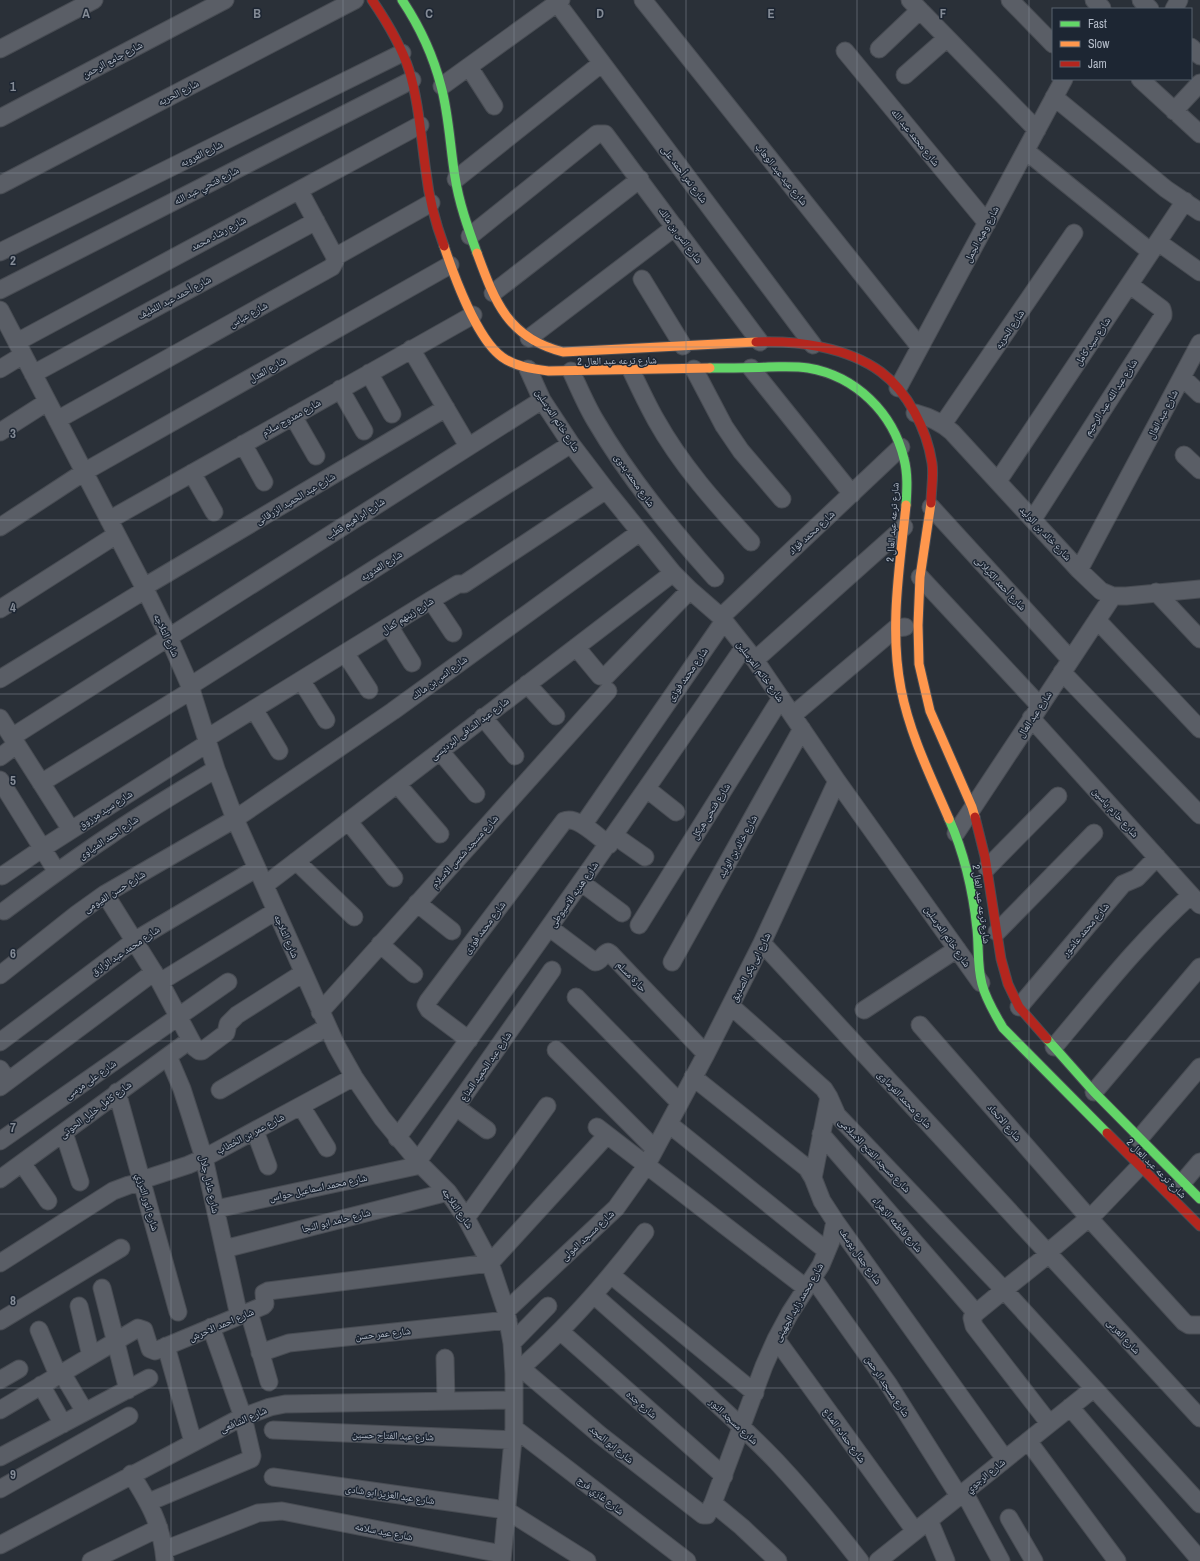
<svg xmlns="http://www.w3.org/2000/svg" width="1200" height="1561" font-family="'Archivo Narrow','Noto Naskh Arabic',sans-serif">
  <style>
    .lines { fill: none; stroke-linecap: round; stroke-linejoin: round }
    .street-casing { stroke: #484c53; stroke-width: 19 }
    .fast-casing { stroke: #484c53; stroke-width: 11 }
    .slow-casing { stroke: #484c53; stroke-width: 11 }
    .jam-casing { stroke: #484c53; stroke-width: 11 }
    .street { stroke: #5a5e66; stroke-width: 17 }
    .fast { stroke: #63d668; stroke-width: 9 }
    .slow { stroke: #ff974d; stroke-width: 9 }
    .jam { stroke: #b3261e; stroke-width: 9 }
    .grid { fill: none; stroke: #848b96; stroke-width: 1; stroke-opacity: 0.55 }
    .labels { text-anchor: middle; stroke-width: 3; stroke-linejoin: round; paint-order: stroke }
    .street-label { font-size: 10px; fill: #b4bcc9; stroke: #1d2633 }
    .grid-label { font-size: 13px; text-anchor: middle; font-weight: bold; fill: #848b96; stroke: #1d2633; stroke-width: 3; stroke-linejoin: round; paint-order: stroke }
  </style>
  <rect width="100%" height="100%" fill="#2a3038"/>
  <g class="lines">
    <!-- street casing -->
    <g class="street-casing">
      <path id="street" d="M643 0 920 347
        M910 0 1037 130
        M1010 0 1053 44
        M1094 0 1102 8
        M1141 0 1150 9
        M557 3 813 345
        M1174 9 1179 0
        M1191 47 1200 56
        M0 49 94 0
        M879 49 920 10
        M845 51 987 223
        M469 67 494 106
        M905 75 947 38
        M1140 79 1200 134
        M442 86 561 0
        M1054 97 1166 189 1200 212
        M1174 111 1200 83
        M0 118 225 0
        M1026 151 1151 252
        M456 179 602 63
        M0 185 355 0
        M299 190 335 257
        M470 236 597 134H605L760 342
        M1158 242 1200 272
        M0 252 402 53
        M642 279 683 346
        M0 290 412 80
        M493 293 640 179
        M0 310 144 587 169 638 190 686 216 769 235 819 336 1045 354 1077 382 1118 421 1165 448 1192 466 1218 490 1263 506 1311 512 1343 514 1374V1428L502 1561
        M529 338 675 227
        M17 342 420 125
        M411 349 468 446
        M751 368 852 494
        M0 369 23 355
        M528 369 542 400 571 444 606 490 673 573 690 590 721 617 755 660 837 781 981 983
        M694 369 724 426 741 451 782 499
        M631 370C639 387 647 404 656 420 681 465 716 504 751 542
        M571 371C579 388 586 405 595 420 629 478 671 529 715 578
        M369 373 392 414
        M33 374 316 221
        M1182 377 1200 394
        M898 388 1064 79
        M340 389 364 431
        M915 413C930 417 941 422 952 432L1079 570 1101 591 1113 596H1126L1200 589
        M293 416 316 456
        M57 420 332 267 335 261V257L431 203
        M943 424 1074 233
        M0 432 47 402
        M243 444 264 482
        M1184 455 1200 470
        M192 473 214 512
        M998 481 1185 201
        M931 507 1070 659
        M1033 519 1163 316V313L1162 309 1130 285
        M109 520 473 315
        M0 527 84 472 450 265
        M1079 570 1200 343
        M920 577 1040 706
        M144 587 446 408
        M1156 592 1200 639
        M431 600 453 633
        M0 609 116 535
        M721 617 901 447
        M1097 620 1200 729
        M389 626 412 663
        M576 647 600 676H606L690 590
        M345 653 369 690
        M755 660 904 527
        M1062 672 1200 815
        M0 679 145 590
        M301 680 326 720
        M527 684 556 716
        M190 686 571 444
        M254 709 279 751
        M793 715 896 628 905 627
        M483 717 515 756
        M0 718 71 830
        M1031 718 1200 905
        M12 737 542 400
        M207 738 431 600 458 584H464L606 490
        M440 751 476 794
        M0 757 16 745
        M0 780 57 872
        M41 783 192 690
        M397 784 440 834
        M647 789 676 812
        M348 821 394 878
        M583 825 724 621
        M956 833 1113 596
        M615 836 645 857
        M296 861 354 917
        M987 868 1058 796
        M2 876 43 848 208 743
        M582 883 622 913
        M265 885 673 573
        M105 894 160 982 195 1048 199 1051H202L226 1033 228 1024 237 1015 303 973
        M417 903 452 931
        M4 911C39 885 73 860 109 836 144 812 180 791 216 769
        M639 925 781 698
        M550 928 595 962C601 962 602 954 608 952L611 954 706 1054
        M997 932 1094 833
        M762 943 1200 1418
        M380 944 414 974
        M672 962 802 729
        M0 975 77 914 105 894 235 819 393 711 640 532
        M160 982 276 911
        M576 997 680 1103
        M731 1006 824 1089 829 1097 837 1115 1004 1290 1200 1504
        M1019 1007 1123 884 1137 878 1157 857
        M864 1010 957 949
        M320 1012 608 691
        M920 1025 1089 1218 1184 1322 1189 1325H1200
        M469 1040 429 1010 426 1005 428 1001 564 821C577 815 598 837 609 845
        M0 1042 134 941 257 868
        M1054 1047C1098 995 1140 941 1191 895
        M556 1050 655 1149
        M168 1056 182 1089 204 1158 239 1316
        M0 1069 8 1081
        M693 1077 807 1168 813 1178 822 1201 835 1221 1005 1459
        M0 1087 154 972
        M220 1090 327 1027
        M117 1092 178 1312
        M1094 1092 1200 967
        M301 1106 327 1148
        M456 1107 487 1130
        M669 1124 827 1251
        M597 1127 806 1288
        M255 1131 268 1166
        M64 1133 80 1182
        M821 1134 976 1313
        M397 1138C516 976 631 812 744 647
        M1139 1139 1200 1067
        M0 1141 228 982
        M418 1161 552 970
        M22 1163 48 1201
        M813 1178 829 1097
        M0 1179 190 1040
        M142 1180 188 1165 204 1158 354 1077
        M1183 1182 1200 1162
        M216 1209 421 1165
        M466 1218 547 1106
        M224 1249 448 1192
        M1047 1253 1096 1212 1140 1166
        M1049 1254 1004 1290 976 1313 972 1318 974 1326 1049 1423
        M0 1263 113 1191 129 1185 143 1182
        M611 1275 755 1393
        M813 1278 889 1385 959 1496
        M102 1288 128 1390
        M594 1295C655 1350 719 1402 776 1461 806 1493 833 1526 860 1561
        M79 1306 91 1356
        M506 1311 616 1208 646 1166 706 1054 762 943 837 781
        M249 1312 269 1382
        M0 1321 121 1248
        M39 1330 58 1375
        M560 1331 724 1476
        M776 1339 915 1531
        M512 1343 548 1306
        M166 1346 193 1442
        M260 1353 289 1343 508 1320
        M445 1358 446 1401
        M521 1368 600 1435 703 1515H707L713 1503 764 1366 776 1339 790 1313 821 1265 831 1241 835 1221
        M62 1373 85 1412
        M514 1374C563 1332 606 1283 645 1232
        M0 1380 19 1369
        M41 1385 63 1424
        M1070 1407 1200 1560
        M0 1410 138 1328 144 1330 150 1349 155 1351 263 1306 265 1304 264 1293 268 1291 490 1263 607 1135
        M514 1428 687 1561
        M273 1430 513 1440
        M1028 1441 1117 1561
        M0 1457 149 1378
        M131 1474C150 1504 162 1525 165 1561
        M273 1477 506 1510 587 1561
        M0 1489 129 1416
        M964 1492 1001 1561
        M149 1502 251 1459 252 1456 243 1417 211 1327
        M713 1503 742 1527 778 1561
        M1009 1518 1034 1561
        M929 1520 946 1561
        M0 1545 240 1418 270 1407 285 1404 514 1400
        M164 1550 258 1513 282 1511 502 1554
        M91 1561 159 1528
        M878 1561 1093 1389"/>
    </g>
    <!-- fast casing -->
    <g class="fast-casing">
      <path id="fast" d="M402 0C420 27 433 55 441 86 449 115 450 147 455 177 459 203 468 228 477 253
        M710 368C730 368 749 368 768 367 782 367 795 366 808 368 856 376 893 413 904 459 908 474 907 490 906 505
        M949 819C965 855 973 891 977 929 979 947 977 966 982 984 986 1000 995 1014 1003 1028L1107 1133
        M1047 1039 1094 1092 1200 1199"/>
    </g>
    <!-- slow casing -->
    <g class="slow-casing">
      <path id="slow" d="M444 246C454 276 477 339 502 357 516 367 533 369 549 371L710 368
        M477 253C495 302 508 338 563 352L756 342
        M931 503 920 577 918 625 919 664 930 711 972 807 975 817
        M906 505C900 565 889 628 901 689 910 735 931 777 949 819"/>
    </g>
    <!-- jam casing -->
    <g class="jam-casing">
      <path id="jam" d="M372 0C387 22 401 45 409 70 419 103 421 138 426 172 429 198 435 222 444 246
        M756 342C796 340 847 347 881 372 908 392 927 430 932 463 934 476 931 490 931 503
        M975 817 985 857 1001 959 1008 984 1019 1007 1047 1039
        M1107 1133 1200 1226"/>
    </g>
    <!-- street -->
    <use href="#street" class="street"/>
    <!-- fast -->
    <use href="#fast" class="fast"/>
    <!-- slow -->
    <use href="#slow" class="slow"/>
    <!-- jam -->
    <use href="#jam" class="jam"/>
  </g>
  <!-- grid -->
  <path class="grid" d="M171 0V1561M343 0V1561M514 0V1561M686 0V1561M857 0V1561M1029 0V1561M0 173H1200M0 347H1200M0 520H1200M0 694H1200M0 867H1200M0 1041H1200M0 1214H1200M0 1388H1200"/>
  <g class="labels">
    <!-- street labels -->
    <g class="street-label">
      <text transform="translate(112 59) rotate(-28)" y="4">شارع جامع الرحمن</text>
      <text transform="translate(178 92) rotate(-27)" y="4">شارع الحريه</text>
      <text transform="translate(916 137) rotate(51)" y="4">شارع محمد عبد الله</text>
      <text transform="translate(201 153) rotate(-26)" y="4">شارع العروبه</text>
      <text transform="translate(685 174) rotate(53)" y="4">شارع نمر أحمد على</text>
      <text transform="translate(782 174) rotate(51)" y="4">شارع عيد عبد الوهاب</text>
      <text transform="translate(206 185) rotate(-27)" y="4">شارع فتحي عبد الله</text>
      <text transform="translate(218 233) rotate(-28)" y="4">شارع رشاد محمد</text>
      <text transform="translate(981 234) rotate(-62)" y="4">شارع وهبه الجمل</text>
      <text transform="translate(681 235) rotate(54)" y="4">شارع انس بن مالك</text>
      <text transform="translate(174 297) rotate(-28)" y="4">شارع أحمد عبد اللطيف</text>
      <text transform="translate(248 314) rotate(-29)" y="4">شارع عباس</text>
      <text transform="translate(1009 329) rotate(-56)" y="4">شارع الحريه</text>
      <text transform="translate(1092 341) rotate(-56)" y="4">شارع سيد كامل</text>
      <text transform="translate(617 360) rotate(-1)" y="4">شارع ترعه عبد العال 2</text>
      <text transform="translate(267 369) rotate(-29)" y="4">شارع العدل</text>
      <text transform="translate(1110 397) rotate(-57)" y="4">شارع عبد الله عبد الرحيم</text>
      <text transform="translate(1162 414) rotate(-62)" y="4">شارع عبد العال</text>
      <text transform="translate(291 417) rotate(-29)" y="4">شارع ممدوح سلام</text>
      <text transform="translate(558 420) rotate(57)" y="4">شارع خاتم المرسلين</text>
      <text transform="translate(635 480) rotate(55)" y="4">شارع محمد بدوى</text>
      <text transform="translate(295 498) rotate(-31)" y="4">شارع عبد الحميد الزرقانى</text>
      <text transform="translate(355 518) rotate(-33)" y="4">شارع ابراهيم قطب</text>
      <text transform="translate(892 522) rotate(-86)" y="4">شارع ترعه عبد العال 2</text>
      <text transform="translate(811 532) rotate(-43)" y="4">شارع محمد فؤاد</text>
      <text transform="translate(1046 533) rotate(47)" y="4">شارع خالد بن الوليد</text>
      <text transform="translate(381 565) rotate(-32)" y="4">شارع العدويه</text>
      <text transform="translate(1001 583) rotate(47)" y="4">شارع أحمد الكيلانى</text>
      <text transform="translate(407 615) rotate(-32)" y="4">شارع زينهم كمال</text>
      <text transform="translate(167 635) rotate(65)" y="4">شارع الثلاجه</text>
      <text transform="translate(761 671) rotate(54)" y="4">شارع خاتم المرسلين</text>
      <text transform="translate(687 674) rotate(-55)" y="4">شارع محمد فوزى</text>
      <text transform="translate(439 677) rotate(-36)" y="4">شارع انس بن مالك</text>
      <text transform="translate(1034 714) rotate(-56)" y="4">شارع عبد العال</text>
      <text transform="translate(469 728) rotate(-37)" y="4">شارع عبد الشافى البرديسى</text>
      <text transform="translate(105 809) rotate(-33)" y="4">شارع سيد مرزوق</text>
      <text transform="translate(710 811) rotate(-58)" y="4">شارع فتحى هيكل</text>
      <text transform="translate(1116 812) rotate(48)" y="4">شارع حازم ياسين</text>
      <text transform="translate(108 837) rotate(-34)" y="4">شارع احمد المنياوى</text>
      <text transform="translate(737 846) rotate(-61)" y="4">شارع خالد بن الوليد</text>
      <text transform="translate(464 851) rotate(-48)" y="4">شارع مسجد شمس الاسلام</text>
      <text transform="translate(114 891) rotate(-32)" y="4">شارع حسن الفيومى</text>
      <text transform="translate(573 894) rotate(-55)" y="4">شارع هديه الاسيوطى</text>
      <text transform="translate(982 904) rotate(82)" y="4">شارع ترعه عبد العال 2</text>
      <text transform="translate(484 927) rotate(-53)" y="4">شارع محمد فوزى</text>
      <text transform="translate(1085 929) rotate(-50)" y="4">شارع محمد عاشور</text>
      <text transform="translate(287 936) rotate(66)" y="4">شارع الثلاجه</text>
      <text transform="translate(948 936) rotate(55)" y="4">شارع خاتم المرسلين</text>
      <text transform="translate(125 950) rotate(-34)" y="4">شارع محمد عبد الرازق</text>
      <text transform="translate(750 967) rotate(-63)" y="4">شارع ابى بكر الصديق</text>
      <text transform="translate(632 976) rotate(46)" y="4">حارة مسلم</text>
      <text transform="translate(485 1066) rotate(-55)" y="4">شارع عبد الحميد المناع</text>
      <text transform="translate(90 1079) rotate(-35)" y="4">شارع على مرسى</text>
      <text transform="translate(905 1099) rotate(47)" y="4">شارع محمد الفرماوى</text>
      <text transform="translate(95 1109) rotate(-37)" y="4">شارع كامل خليل الحوتى</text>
      <text transform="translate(1005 1122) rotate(49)" y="4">شارع الاتحاد</text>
      <text transform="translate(250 1133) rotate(-28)" y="4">شارع عمر بن الخطاب</text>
      <text transform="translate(875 1155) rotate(46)" y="4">شارع مسجد الفتح الاسلامى</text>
      <text transform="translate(1157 1168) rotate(45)" y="4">شارع ترعه عبد العال 2</text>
      <text transform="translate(210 1184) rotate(77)" y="4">شارع عادل جلال</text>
      <text transform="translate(318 1187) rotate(-12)" y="4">شارع محمد اسماعيل حواس</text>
      <text transform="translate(148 1202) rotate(74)" y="4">شارع انور الترزي</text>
      <text transform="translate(458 1208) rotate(55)" y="4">شارع الثلاجه</text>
      <text transform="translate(336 1220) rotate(-14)" y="4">شارع حامد ابو النجا</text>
      <text transform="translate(898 1224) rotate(49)" y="4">شارع فاطمه الزهراء</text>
      <text transform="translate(587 1235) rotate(-43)" y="4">شارع مسجد المولى</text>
      <text transform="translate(861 1256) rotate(55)" y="4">شارع جمال يوسف</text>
      <text transform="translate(798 1302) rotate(-60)" y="4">شارع محمد زايد الجهينى</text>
      <text transform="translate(221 1324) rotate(-23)" y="4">شارع احمد الاحرش</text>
      <text transform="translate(383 1333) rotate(-6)" y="4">شارع عمر حسن</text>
      <text transform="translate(1124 1336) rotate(47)" y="4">شارع العربى</text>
      <text transform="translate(888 1386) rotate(56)" y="4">شارع مسجد الرحمن</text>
      <text transform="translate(642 1404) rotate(41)" y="4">شارع جده</text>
      <text transform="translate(243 1419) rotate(-24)" y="4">شارع الشافعى</text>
      <text transform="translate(734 1421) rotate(43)" y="4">شارع مسجد النور</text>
      <text transform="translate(393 1435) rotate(2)" y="4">شارع عبد الفتاح حسين</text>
      <text transform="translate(845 1435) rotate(54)" y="4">شارع حماده المناع</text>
      <text transform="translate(612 1444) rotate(39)" y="4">شارع ابو المجد</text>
      <text transform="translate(985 1475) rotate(-39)" y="4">شارع الرجوي</text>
      <text transform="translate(390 1494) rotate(8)" y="4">شارع عبد العزيز ابو شادى</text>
      <text transform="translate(601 1495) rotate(38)" y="4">شارع غازي فرج</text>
      <text transform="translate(384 1531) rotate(11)" y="4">شارع عيد سلامه</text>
    </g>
  </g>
  <g class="grid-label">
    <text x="86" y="18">A</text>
    <text x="257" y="18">B</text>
    <text x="429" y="18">C</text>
    <text x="600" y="18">D</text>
    <text x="771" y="18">E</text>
    <text x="943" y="18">F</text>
    <text x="13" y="91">1</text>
    <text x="13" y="265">2</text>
    <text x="13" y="438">3</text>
    <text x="13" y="612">4</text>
    <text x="13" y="785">5</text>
    <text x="13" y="958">6</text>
    <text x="13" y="1132">7</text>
    <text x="13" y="1305">8</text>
    <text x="13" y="1479">9</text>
  </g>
  <!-- legend -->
  <rect x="1052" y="8" width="140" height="72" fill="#1d2633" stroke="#59626f"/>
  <rect x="1060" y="21" width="20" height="6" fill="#63d668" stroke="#59626f"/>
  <text x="1088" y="28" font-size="12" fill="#b4bcc9">Fast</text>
  <rect x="1060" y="41" width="20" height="6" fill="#ff974d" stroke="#59626f"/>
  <text x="1088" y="48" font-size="12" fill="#b4bcc9">Slow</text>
  <rect x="1060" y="61" width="20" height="6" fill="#b3261e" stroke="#59626f"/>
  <text x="1088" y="68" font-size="12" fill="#b4bcc9">Jam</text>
</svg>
